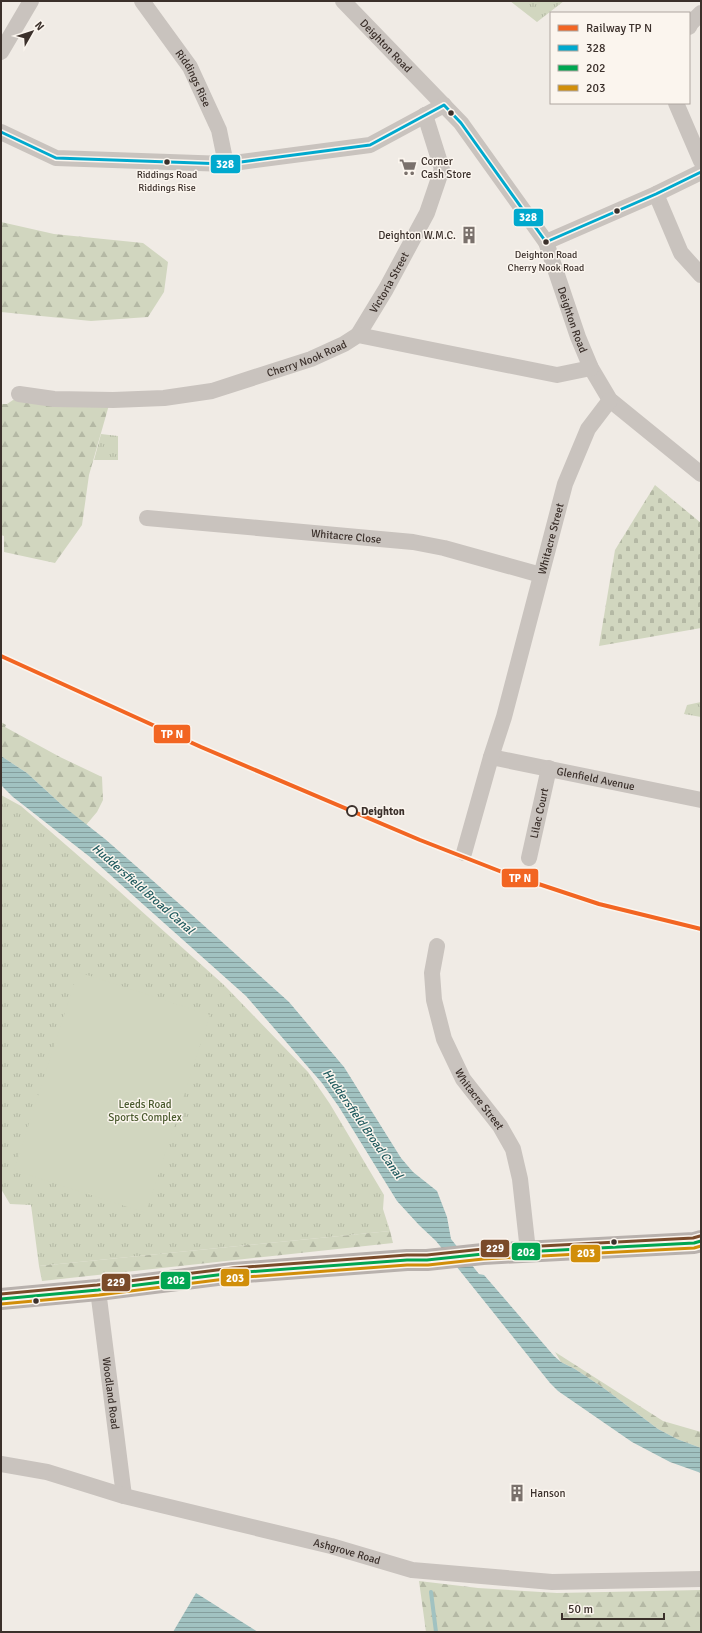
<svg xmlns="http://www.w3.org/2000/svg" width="702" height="1633" font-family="Signika,sans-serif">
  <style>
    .grass { fill: url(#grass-tufts) }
    .forest { fill: url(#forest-firs) }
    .cemetery { fill: url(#cemetery-stones) }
    .pitch { fill: #d1d6bf }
    .water { fill: url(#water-rules) }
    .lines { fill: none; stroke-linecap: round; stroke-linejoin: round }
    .stream { stroke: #a1c2c1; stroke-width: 4 }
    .minor { stroke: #c9c3be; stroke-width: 16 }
    .primary { stroke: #b8b1ad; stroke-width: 22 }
    .bus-1-casing { stroke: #fbf5ee; stroke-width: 6 }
    .bus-2-casing { stroke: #fbf5ee; stroke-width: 6 }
    .bus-3-casing { stroke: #fbf5ee; stroke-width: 6 }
    .bus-4-casing { stroke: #fbf5ee; stroke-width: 6 }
    .bus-1 { stroke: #00a9ce; stroke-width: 3 }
    .bus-2 { stroke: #00a651; stroke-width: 3 }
    .bus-3 { stroke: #d18e09; stroke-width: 3 }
    .bus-4 { stroke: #7a4b2a; stroke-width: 3 }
    .rail-1-casing { stroke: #fbf5ee; stroke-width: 7 }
    .rail-1 { stroke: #f26522; stroke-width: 4 }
    .bus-dot { fill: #3b302b; stroke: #fbf5ee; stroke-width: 1.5 }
    .stop-dot { fill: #fbf5ee; stroke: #3b302b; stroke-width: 2 }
    .labels { text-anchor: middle; stroke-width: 3; stroke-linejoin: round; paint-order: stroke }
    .bus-label { font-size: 10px; fill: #3b302b; stroke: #fbf5ee }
    .street-label { font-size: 11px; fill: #3b302b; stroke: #fbf5ee }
    .poi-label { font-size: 11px; fill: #3b302b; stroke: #fbf5ee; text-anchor: start }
    .stop-label { font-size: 11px; font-weight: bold; fill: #3b302b; stroke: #fbf5ee; text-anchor: start }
    .park-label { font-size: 11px; fill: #4a5a2e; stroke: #fbf5ee }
    .water-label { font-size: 12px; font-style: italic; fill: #1f5a5e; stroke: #fbf5ee }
    .line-badge { stroke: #fbf5ee; stroke-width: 1.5 }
    .badge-label { font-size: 11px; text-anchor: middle; font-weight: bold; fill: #fff }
  </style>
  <defs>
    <pattern id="grass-tufts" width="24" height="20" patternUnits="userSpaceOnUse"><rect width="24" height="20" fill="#d1d6bf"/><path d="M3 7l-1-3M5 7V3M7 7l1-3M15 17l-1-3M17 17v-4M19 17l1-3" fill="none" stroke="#b4b8a4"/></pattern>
    <pattern id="forest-firs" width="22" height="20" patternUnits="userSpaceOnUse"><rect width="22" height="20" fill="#d1d6bf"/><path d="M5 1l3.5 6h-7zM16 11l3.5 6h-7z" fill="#b4b8a4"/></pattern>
    <pattern id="cemetery-stones" width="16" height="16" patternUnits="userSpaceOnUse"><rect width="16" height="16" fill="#d1d6bf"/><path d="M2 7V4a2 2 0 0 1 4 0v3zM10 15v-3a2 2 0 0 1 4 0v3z" fill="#b4b8a4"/></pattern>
    <pattern id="water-rules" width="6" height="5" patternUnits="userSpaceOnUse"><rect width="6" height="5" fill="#a1c2c1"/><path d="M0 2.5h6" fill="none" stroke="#849e9d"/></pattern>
  </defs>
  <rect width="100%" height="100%" fill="#f0ebe5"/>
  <!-- grass -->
  <path class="grass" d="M510 1H564L537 22Z
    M101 434 118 436V460H94Z
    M701 702V717L684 714 687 705Z
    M1 795 21 806 119 891 224 985 308 1072 330 1104 384 1195 383 1209 390 1231 39 1266 31 1205 10 1204 1 1189Z"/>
  <!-- forest -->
  <path class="forest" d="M1 222 54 234 143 243 168 262 164 292 148 317 91 321 1 312Z
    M16 398 109 405 89 475 82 525 55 563 4 552V536L1 535V404H7Z
    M1 722 6 725 5 727 60 757 102 777 103 800 97 812 86 825 63 806 27 773 1 756Z
    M390 1231 393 1243 42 1281 39 1266Z
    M555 1352 663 1421 701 1432V1448L677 1439 658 1429 605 1389 575 1369 561 1362Z
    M419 1581 478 1588 557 1593 701 1590V1632H426Z"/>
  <!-- cemetery -->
  <path class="cemetery" d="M655 485 701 523V628L599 646 615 550Z"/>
  <!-- pitch -->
  <path class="pitch" d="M78 972 210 1015 146 1213 14 1170Z"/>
  <!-- water -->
  <path class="water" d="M1 756 27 773 63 806 105 839 191 914 289 1002 344 1067 401 1158 413 1172 437 1191 447 1217 451 1239 479 1274 484 1275 554 1356 561 1362 575 1369 605 1389 658 1429 677 1439 701 1448V1473L670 1462 632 1442 558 1391 550 1383 436 1241 419 1225 397 1201 339 1107 322 1083 246 996 90 857 13 797 1 785Z
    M196 1593 258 1632H173Z"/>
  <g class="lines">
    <!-- stream -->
    <path class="stream" d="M431 1592 436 1632"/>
    <!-- minor -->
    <g class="minor">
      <path id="s1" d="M142 1 190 67 219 130 226 164"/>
      <path id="s2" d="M343 1 461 123 546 242 578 337 591 368 610 400 701 474"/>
      <path d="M689 27 691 23 701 13"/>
      <path d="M1 52 31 1"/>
      <path d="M676 103 701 161"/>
      <path d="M1 132 56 158 226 164 370 145 444 105"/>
      <path d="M656 194 681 253 701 275"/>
      <path d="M546 242 656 194 701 172"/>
      <path id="s3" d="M358 335 386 289 427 213 442 169 425 115"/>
      <path id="s4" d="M19 394 54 399 113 400 164 398 212 391 311 359 344 344 358 335 557 375 591 368"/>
      <path id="s5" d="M147 518 413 542 444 548 541 575"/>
      <path id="s6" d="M491 757 701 800"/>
      <path id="s7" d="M464 853 491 757 504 717 565 484 588 429 610 400"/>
      <path id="s8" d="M529 858 549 768"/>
      <path id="s9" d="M437 946 432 973 434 1000 444 1039 463 1079 500 1126 513 1149 520 1179 528 1251"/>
      <path id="s10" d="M98 1290 124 1496"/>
      <path id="s11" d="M1 1464 47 1472 124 1496 331 1546 412 1570 552 1582 701 1579"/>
    </g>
    <!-- primary -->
    <path class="primary" d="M1 1299 98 1290 233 1273 407 1260H427L483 1254 694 1243 701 1241"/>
    <!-- bus-1 casing -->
    <g class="bus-1-casing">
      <path id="bus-1" d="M1 132 56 158 226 164 370 145 444 105 461 123 546 242 656 194 701 172"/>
    </g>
    <!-- bus-2 casing -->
    <g class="bus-2-casing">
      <path id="bus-2" d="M1 1299 98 1290 233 1273 407 1260H427L483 1254 694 1243 701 1241"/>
    </g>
    <!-- bus-3 casing -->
    <g class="bus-3-casing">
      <path id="bus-3" d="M1 1304 99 1295 233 1278 407 1265H428L483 1259 694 1248 701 1246"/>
    </g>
    <!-- bus-4 casing -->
    <g class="bus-4-casing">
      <path id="bus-4" d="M1 1294 97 1285 233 1268 407 1255H427L483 1249 693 1238 700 1236"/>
    </g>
    <!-- bus-1 -->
    <use href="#bus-1" class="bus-1"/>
    <!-- bus-2 -->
    <use href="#bus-2" class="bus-2"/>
    <!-- bus-3 -->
    <use href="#bus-3" class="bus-3"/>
    <!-- bus-4 -->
    <use href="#bus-4" class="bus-4"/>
    <!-- rail-1 casing -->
    <g class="rail-1-casing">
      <path id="rail-1" d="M1 656 201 747 420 840 502 872 599 904 701 929"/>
    </g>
    <!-- rail-1 -->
    <use href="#rail-1" class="rail-1"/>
  </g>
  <!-- icons -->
  <defs>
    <g id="supermarket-bare" transform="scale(1.38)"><path d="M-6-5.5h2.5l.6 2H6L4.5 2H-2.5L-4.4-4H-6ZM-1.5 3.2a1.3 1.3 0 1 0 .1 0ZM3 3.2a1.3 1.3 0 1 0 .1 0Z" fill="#7a716c" stroke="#fbf5ee" stroke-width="2.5" paint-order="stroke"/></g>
    <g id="building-bare" transform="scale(1.38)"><path d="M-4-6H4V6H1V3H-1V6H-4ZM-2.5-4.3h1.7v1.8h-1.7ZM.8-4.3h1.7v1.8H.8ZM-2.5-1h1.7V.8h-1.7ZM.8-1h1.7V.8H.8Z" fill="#7a716c" stroke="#fbf5ee" stroke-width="2.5" paint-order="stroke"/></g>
  </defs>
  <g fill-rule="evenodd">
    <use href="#supermarket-bare" x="408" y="167"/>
    <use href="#building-bare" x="469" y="235"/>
    <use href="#building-bare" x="517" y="1493"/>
  </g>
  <!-- markers -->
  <g class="bus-dot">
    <circle cx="451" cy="113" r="3.5"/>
    <circle cx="167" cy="162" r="3.5"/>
    <circle cx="617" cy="211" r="3.5"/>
    <circle cx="546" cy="242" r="3.5"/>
    <circle cx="614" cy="1242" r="3.5"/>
    <circle cx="36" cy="1301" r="3.5"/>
  </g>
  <circle class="stop-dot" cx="352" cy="811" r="5"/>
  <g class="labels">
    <!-- bus labels -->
    <g class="bus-label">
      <text x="167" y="178">Riddings Road<tspan x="167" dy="13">Riddings Rise</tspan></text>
      <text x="546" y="258">Deighton Road<tspan x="546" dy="13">Cherry Nook Road</tspan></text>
    </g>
    <!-- street labels -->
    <g class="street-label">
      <text dy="4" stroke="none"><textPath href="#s2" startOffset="62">Deighton Road</textPath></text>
      <text dy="4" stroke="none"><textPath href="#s1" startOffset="93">Riddings Rise</textPath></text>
      <text dy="4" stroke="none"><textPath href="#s3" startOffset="61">Victoria Street</textPath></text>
      <text dy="4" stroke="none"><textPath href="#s2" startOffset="398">Deighton Road</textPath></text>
      <text dy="4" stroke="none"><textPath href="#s4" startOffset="294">Cherry Nook Road</textPath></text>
      <text dy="4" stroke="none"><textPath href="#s5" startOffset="200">Whitacre Close</textPath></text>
      <text dy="4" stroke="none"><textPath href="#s7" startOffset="326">Whitacre Street</textPath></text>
      <text dy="4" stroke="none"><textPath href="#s6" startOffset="107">Glenfield Avenue</textPath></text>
      <text dy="4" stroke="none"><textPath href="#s8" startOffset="46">Lilac Court</textPath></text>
      <text dy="4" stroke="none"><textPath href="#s9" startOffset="165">Whitacre Street</textPath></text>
      <text dy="4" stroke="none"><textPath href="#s10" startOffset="104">Woodland Road</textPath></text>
      <text dy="4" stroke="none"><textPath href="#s11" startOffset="357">Ashgrove Road</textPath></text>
    </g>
    <!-- poi labels -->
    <g class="poi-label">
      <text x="421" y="165">Corner<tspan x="421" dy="13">Cash Store</tspan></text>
      <text x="456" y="239" text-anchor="end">Deighton W.M.C.</text>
      <text x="530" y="1497">Hanson</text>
    </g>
    <!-- stop labels -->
    <g class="stop-label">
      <text x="361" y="815">Deighton</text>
    </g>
    <!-- park labels -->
    <g class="park-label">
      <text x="145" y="1108">Leeds Road<tspan x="145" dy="13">Sports Complex</tspan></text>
    </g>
    <!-- water labels -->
    <g class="water-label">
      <text transform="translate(143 889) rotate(41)" y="4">Huddersfield Broad Canal</text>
      <text transform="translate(363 1124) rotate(55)" y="4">Huddersfield Broad Canal</text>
    </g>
  </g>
  <g class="line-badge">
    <rect x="210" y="154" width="31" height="20" rx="4" fill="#00a9ce"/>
    <rect x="513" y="208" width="31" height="19" rx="4" fill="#00a9ce"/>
    <rect x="153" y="724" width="38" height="20" rx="4" fill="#f26522"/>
    <rect x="501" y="868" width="38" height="20" rx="4" fill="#f26522"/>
    <rect x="480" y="1239" width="30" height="19" rx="4" fill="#7a4b2a"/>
    <rect x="511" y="1242" width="30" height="19" rx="4" fill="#00a651"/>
    <rect x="570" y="1244" width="31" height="19" rx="4" fill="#d18e09"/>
    <rect x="220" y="1268" width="30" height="19" rx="4" fill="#d18e09"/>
    <rect x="160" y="1271" width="31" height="19" rx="4" fill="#00a651"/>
    <rect x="101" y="1273" width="30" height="19" rx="4" fill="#7a4b2a"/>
  </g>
  <g class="badge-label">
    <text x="225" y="168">328</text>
    <text x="528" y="221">328</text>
    <text x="172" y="738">TP N</text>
    <text x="520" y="882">TP N</text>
    <text x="495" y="1252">229</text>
    <text x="526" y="1256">202</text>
    <text x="586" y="1257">203</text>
    <text x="235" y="1282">203</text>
    <text x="176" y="1284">202</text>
    <text x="116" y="1286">229</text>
  </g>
  <!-- border -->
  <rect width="702" height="1633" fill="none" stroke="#3b302b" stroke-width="4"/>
  <!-- legend -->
  <rect x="550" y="12" width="140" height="92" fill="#fbf5ee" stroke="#aea6a0"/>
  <rect x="558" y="25" width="20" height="6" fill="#f26522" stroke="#aea6a0"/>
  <text x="586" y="32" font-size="12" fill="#3b302b">Railway TP N</text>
  <rect x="558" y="45" width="20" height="6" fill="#00a9ce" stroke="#aea6a0"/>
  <text x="586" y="52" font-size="12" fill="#3b302b">328</text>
  <rect x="558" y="65" width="20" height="6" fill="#00a651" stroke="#aea6a0"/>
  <text x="586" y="72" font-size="12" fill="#3b302b">202</text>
  <rect x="558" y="85" width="20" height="6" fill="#d18e09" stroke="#aea6a0"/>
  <text x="586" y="92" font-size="12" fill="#3b302b">203</text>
  <!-- north arrow -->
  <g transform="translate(32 32) rotate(51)" stroke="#fbf5ee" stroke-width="3" paint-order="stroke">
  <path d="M0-3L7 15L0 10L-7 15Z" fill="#3b302b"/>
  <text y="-6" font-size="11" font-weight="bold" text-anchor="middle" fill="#3b302b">N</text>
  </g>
  <!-- scale -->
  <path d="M562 1613v6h102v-6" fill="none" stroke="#3b302b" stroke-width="2"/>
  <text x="568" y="1613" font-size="12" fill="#3b302b" stroke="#fbf5ee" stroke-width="3" paint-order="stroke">50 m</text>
</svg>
